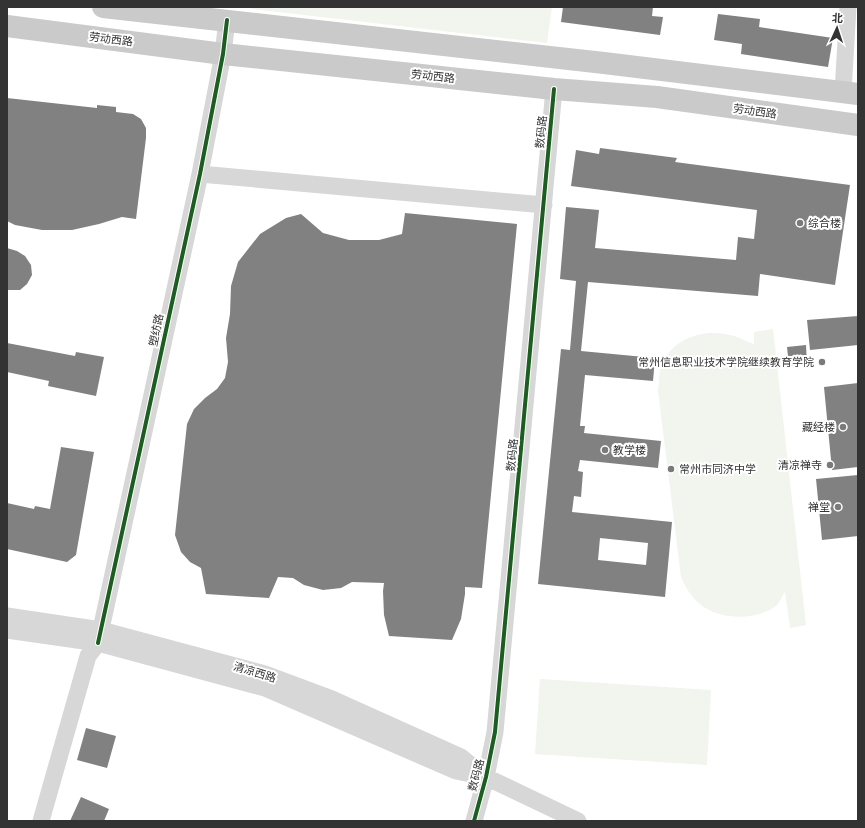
<svg xmlns="http://www.w3.org/2000/svg" width="865" height="828" font-family="Quicksand,'Noto Sans SC',sans-serif">
  <style>
    .green { fill: #f1f5ed }
    .building { fill: #818181; fill-rule: evenodd }
    .lines { fill: none; stroke-linecap: round; stroke-linejoin: round }
    .minor { stroke: #d7d7d7; stroke-width: 17 }
    .major { stroke: #cacaca; stroke-width: 22 }
    .cycleway-casing { stroke: #fff; stroke-width: 6 }
    .cycleway { stroke: #1b5e20; stroke-width: 4 }
    .poi-dot { fill: #7a7a7a; stroke: #fff; stroke-width: 1.5 }
    .labels { text-anchor: middle; stroke-width: 4; stroke-linejoin: round; paint-order: stroke }
    .street-label { font-size: 11px; fill: #333; stroke: #fff }
    .poi-label { font-size: 11px; fill: #333; stroke: #fff; text-anchor: end }
  </style>
  <rect width="100%" height="100%" fill="#fff"/>
  <!-- green -->
  <path class="green" d="M251 7H552L547 43 251 9Z
    M773 329 806 625 790 628 785 592C782 596 780 602 777 605 758 621 720 620 701 605 691 597 686 588 681 577L658 391C659 383 659 371 662 364 675 336 706 328 734 336 741 338 747 342 754 344V332Z
    M540 679 711 690 707 765 535 754Z"/>
  <!-- building -->
  <path class="building" d="M563 7H653L652 16 663 17 660 35 561 22Z
    M718 14 760 19 759 27 833 38 828 67 741 54 742 44 714 40Z
    M7 98 97 108V105L116 107V112L133 114 141 119 146 128V138L136 219 122 217 99 224 72 230H42L15 225 7 221Z
    M600 148 677 158 675 162 850 185 835 285 760 274 758 296 588 282 581 351 655 358 653 381 585 375 580 426H585L584 433 661 441 658 468 580 460 578 471 583 472 581 497 574 496 572 512 672 522 665 597 538 584 561 349 570 350 576 281 560 279 566 207 599 210 595 248 736 260 738 237 754 239 757 210 571 186 576 150 599 154ZM600 538 648 543 646 565 598 560Z
    M405 213 517 224 482 588 465 587V594L461 619 452 640 389 636 384 615 383 591 384 583 352 582 341 588 323 590 304 585 293 578 278 577 269 598 206 594 201 568 190 562 181 552 175 535 187 424 194 409 205 398 217 389 225 378 228 362 226 338 230 314 231 286 238 262 260 234 286 218 301 214 323 233 349 240H379L402 234Z
    M7 248 17 251 25 256 31 265 32 275 27 284 20 290H7Z
    M858 316V345L810 350 807 320Z
    M7 343 75 356 76 352 104 357 96 396 48 386 49 381 7 372Z
    M806 345 807 364 789 366 787 347Z
    M858 383V467L832 470 824 387Z
    M61 447 94 452 76 555 67 562 7 549V503L34 509 35 506 50 509Z
    M858 475V536L822 540 816 479Z
    M86 728 116 736 107 768 77 760Z
    M81 797 109 809 104 821H70Z"/>
  <g class="lines">
    <!-- minor -->
    <path class="minor" d="M843 92 848 7
      M200 174 544 205
      M7 616 101 630 265 674 332 699 461 757 483 775
      M7 630 98 643 265 688 456 771 486 777 578 821
      M41 821 88 656 98 643 200 174 223 54 227 20
      M474 821 486 777 495 732 554 89"/>
    <!-- major -->
    <path class="major" d="M103 7 604 63 858 94
      M7 26 223 54 554 89 657 97 858 125"/>
    <!-- cycleway casing -->
    <g class="cycleway-casing">
      <path id="cycleway" d="M98 643 200 174 223 54 227 20
        M474 821 486 777 495 732 554 89"/>
    </g>
    <!-- cycleway -->
    <use href="#cycleway" class="cycleway"/>
  </g>
  <!-- markers -->
  <g class="poi-dot">
    <circle cx="800" cy="223" r="4"/>
    <circle cx="822" cy="362" r="4"/>
    <circle cx="843" cy="427" r="4"/>
    <circle cx="605" cy="450" r="4"/>
    <circle cx="830" cy="465" r="4"/>
    <circle cx="671" cy="469" r="4"/>
    <circle cx="838" cy="507" r="4"/>
  </g>
  <g class="labels">
    <!-- street labels -->
    <g class="street-label">
      <text transform="translate(111 39) rotate(7)" y="4">劳动西路</text>
      <text transform="translate(433 76) rotate(6)" y="4">劳动西路</text>
      <text transform="translate(755 111) rotate(8)" y="4">劳动西路</text>
      <text transform="translate(541 132) rotate(-85)" y="4">数码路</text>
      <text transform="translate(156 330) rotate(-78)" y="4">塑纺路</text>
      <text transform="translate(512 455) rotate(-85)" y="4">数码路</text>
      <text transform="translate(255 672) rotate(17)" y="4">清凉西路</text>
      <text transform="translate(476 775) rotate(-75)" y="4">数码路</text>
    </g>
    <!-- poi labels -->
    <g class="poi-label">
      <text x="808" y="227" text-anchor="start">综合楼</text>
      <text x="814" y="366">常州信息职业技术学院继续教育学院</text>
      <text x="835" y="431">藏经楼</text>
      <text x="613" y="454" text-anchor="start">教学楼</text>
      <text x="822" y="469">清凉禅寺</text>
      <text x="679" y="473" text-anchor="start">常州市同济中学</text>
      <text x="830" y="511">禅堂</text>
    </g>
  </g>
  <!-- border -->
  <rect width="865" height="828" fill="none" stroke="#333333" stroke-width="16"/>
  <!-- north arrow -->
  <g transform="translate(837 28) rotate(3)" stroke="#ffffff" stroke-width="3" paint-order="stroke">
  <path d="M0-3L7 15L0 10L-7 15Z" fill="#333333"/>
  <text y="-6" font-size="11" font-weight="bold" text-anchor="middle" fill="#333333">北</text>
  </g>
</svg>
